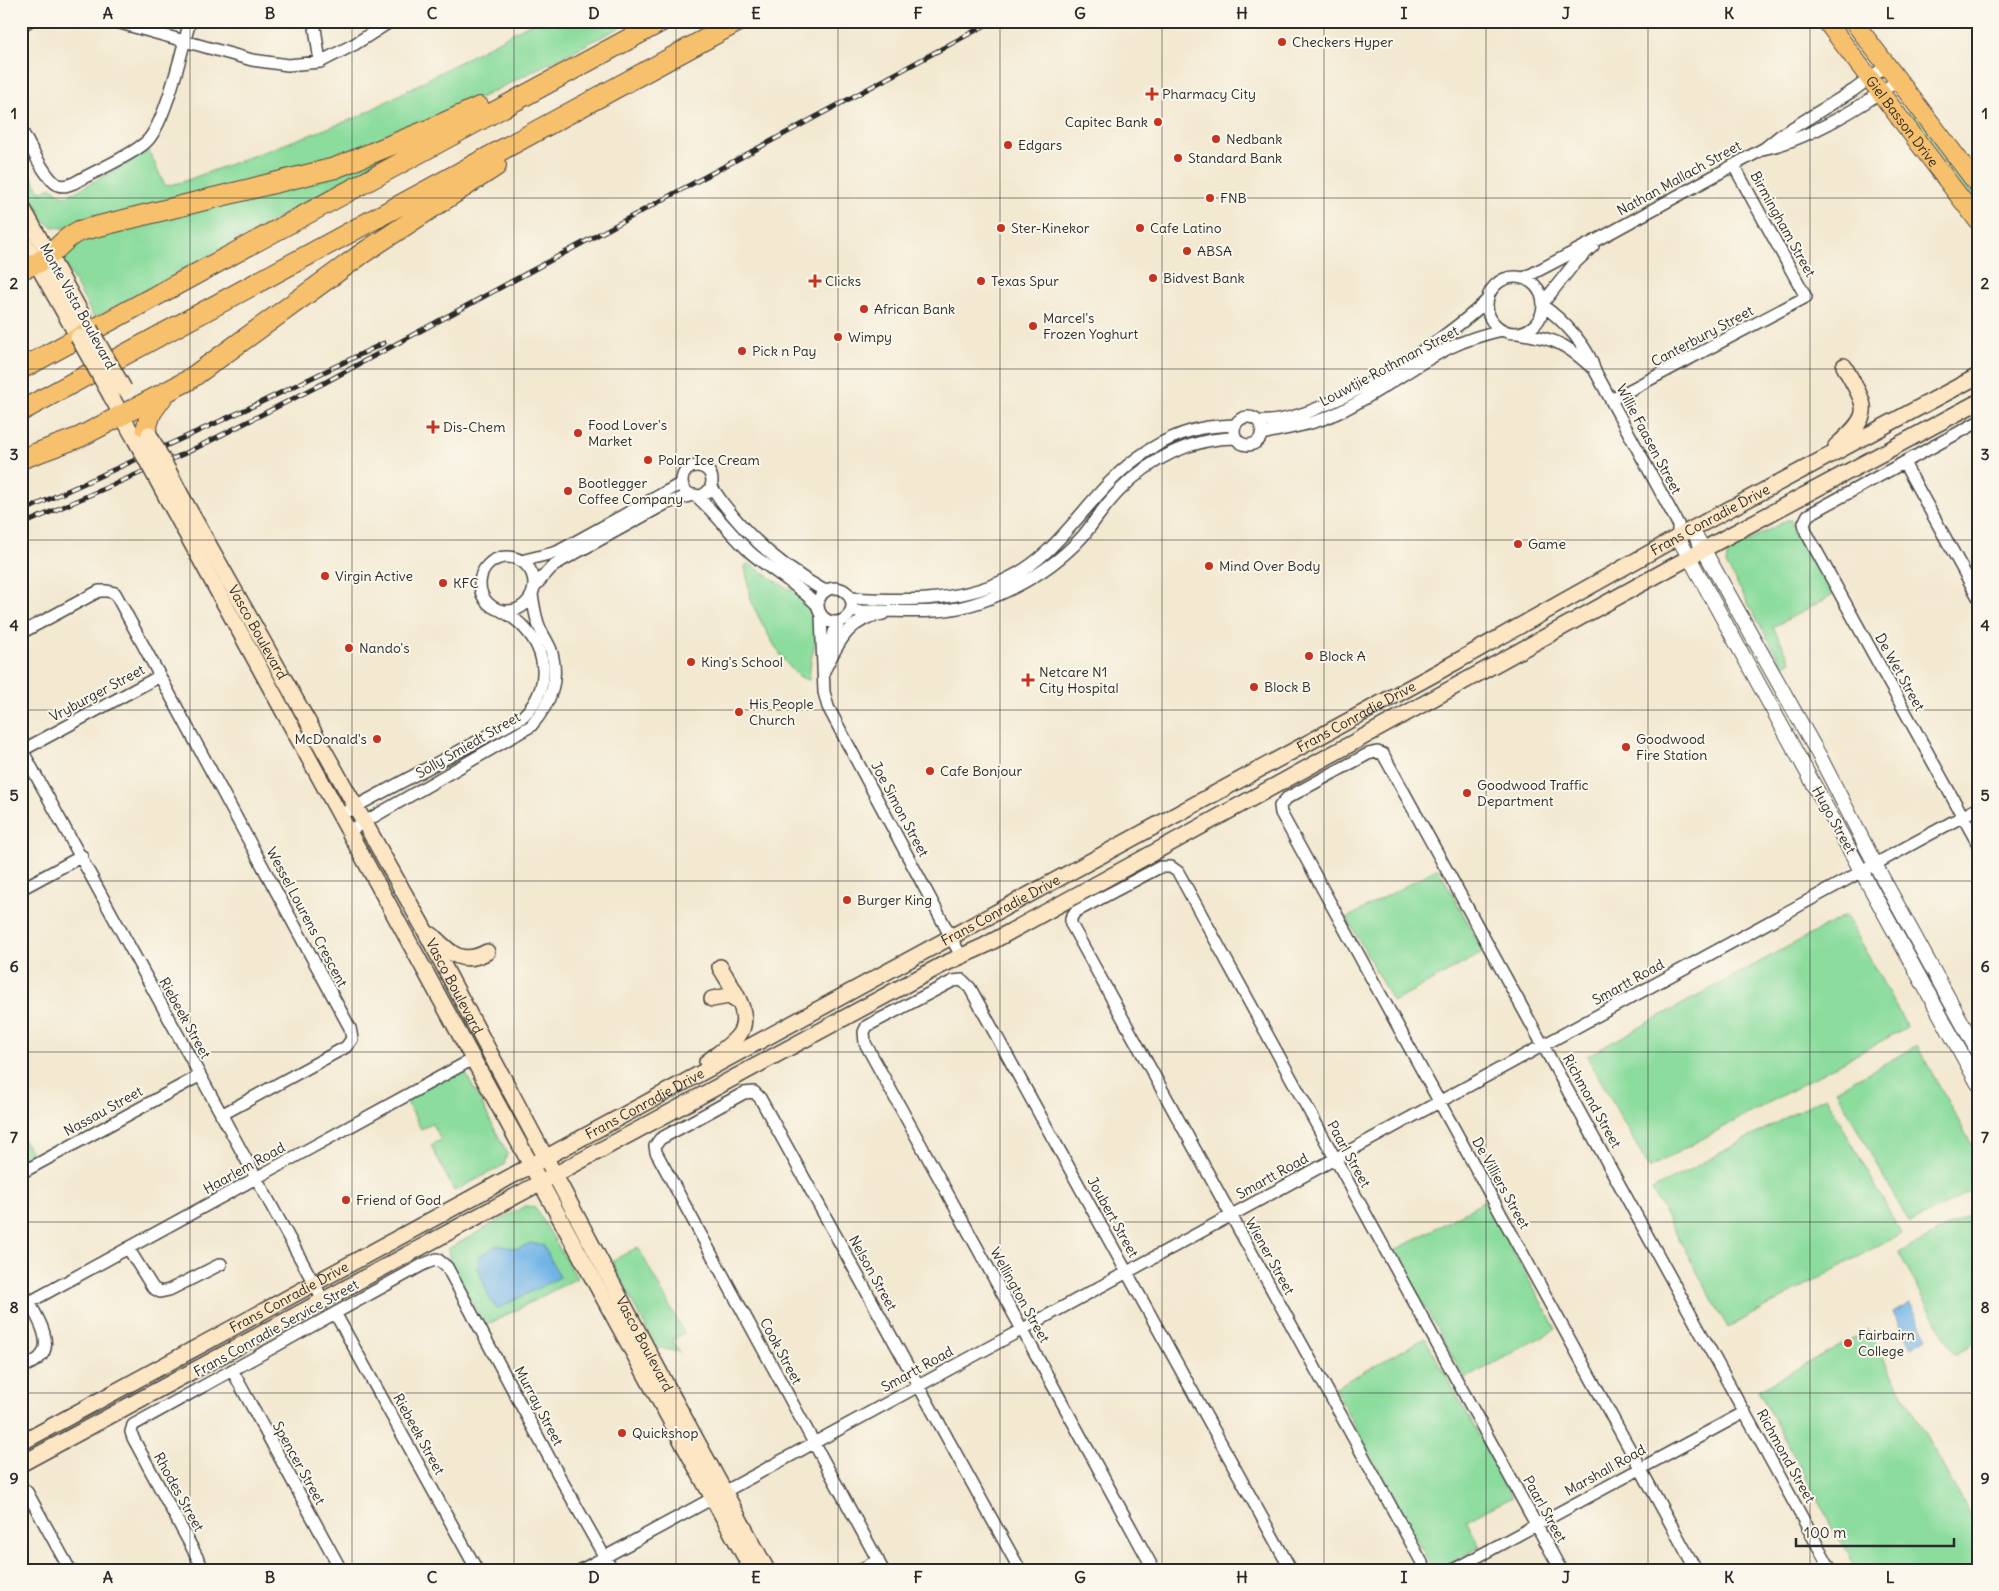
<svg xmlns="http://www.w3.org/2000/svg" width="1999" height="1591" font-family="Delius,sans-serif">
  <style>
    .green { fill: #8bdc9d; stroke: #5b8464 }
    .water { fill: #71b4e7; stroke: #4e7089 }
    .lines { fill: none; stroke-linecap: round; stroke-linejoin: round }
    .minor-casing { stroke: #494744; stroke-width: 14 }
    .tertiary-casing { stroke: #494744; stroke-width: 16 }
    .secondary-casing { stroke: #494744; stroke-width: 18 }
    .primary-casing { stroke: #494744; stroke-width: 20 }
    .motorway-casing { stroke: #494744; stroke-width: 22 }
    .minor { stroke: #fff; stroke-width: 11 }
    .tertiary { stroke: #fff; stroke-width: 14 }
    .secondary { stroke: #fce6c4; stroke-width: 15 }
    .primary { stroke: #f7c06c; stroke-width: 18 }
    .motorway { stroke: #f7c06c; stroke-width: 20 }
    .rail-casing { stroke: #2b2b2b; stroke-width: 5 }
    .rail { stroke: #fbf7ec; stroke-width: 3; stroke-dasharray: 9; stroke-linecap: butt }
    .secondary-bridge-casing { stroke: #494744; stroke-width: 18; stroke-linecap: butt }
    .secondary-bridge { stroke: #fce6c4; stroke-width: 15 }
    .grid { fill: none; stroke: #2b2b2b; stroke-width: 1; stroke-opacity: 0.55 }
    .poi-dot { fill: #c8321e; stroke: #fbf7ec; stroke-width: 2 }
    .labels { text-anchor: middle; stroke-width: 4; stroke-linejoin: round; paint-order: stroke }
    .poi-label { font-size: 14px; fill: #2b2b2b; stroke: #fbf7ec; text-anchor: start }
    .street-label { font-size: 14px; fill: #2b2b2b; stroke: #fbf7ec }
    .neatline { fill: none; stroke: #2b2b2b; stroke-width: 2 }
    .grid-label { font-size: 16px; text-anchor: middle; font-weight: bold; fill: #2b2b2b }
  </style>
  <rect width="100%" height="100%" fill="#fbf7ec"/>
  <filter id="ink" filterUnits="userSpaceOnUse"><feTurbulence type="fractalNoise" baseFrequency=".02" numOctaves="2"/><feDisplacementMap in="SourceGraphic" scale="10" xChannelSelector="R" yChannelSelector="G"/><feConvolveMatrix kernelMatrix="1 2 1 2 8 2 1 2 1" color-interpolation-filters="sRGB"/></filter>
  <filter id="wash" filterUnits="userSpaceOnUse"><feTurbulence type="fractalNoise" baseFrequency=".0096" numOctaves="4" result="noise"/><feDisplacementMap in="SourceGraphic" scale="20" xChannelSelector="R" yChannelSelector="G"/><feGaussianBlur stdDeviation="1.12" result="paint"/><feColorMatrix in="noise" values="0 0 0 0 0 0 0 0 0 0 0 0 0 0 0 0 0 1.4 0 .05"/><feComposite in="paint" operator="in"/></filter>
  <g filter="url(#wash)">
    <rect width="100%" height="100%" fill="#f3e8d0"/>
    <!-- green -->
    <path class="green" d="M535 21H633L438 119 351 156 64 228 54 227 45 222 21 181V158L41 193 50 187 64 196 75 192 149 151 165 186 182 182 358 117Z
      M1912 109 1953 163 1978 200V208L1906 114Z
      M445 128 94 318 60 254 62 247Z
      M1787 520H1791L1793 529 1800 540H1803L1806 543 1835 594 1773 627 1791 661 1783 666 1726 564 1728 552Z
      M748 563 782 585 797 593 812 610 816 619 817 636 811 659 809 680C789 679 762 624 753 605 748 594 748 579 745 567Z
      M1438 868 1484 952 1393 1002 1347 918Z
      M1846 915 1907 1027 1649 1168 1587 1056Z
      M1917 1046 1978 1156V1187L1910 1224 1836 1090Z
      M463 1068 507 1153 504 1165 454 1191 431 1145 441 1140 432 1124 421 1129 405 1098Z
      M1826 1096 1901 1233 1728 1328 1652 1190Z
      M21 1135 35 1160 21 1167Z
      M1485 1201 1556 1329 1465 1379 1394 1251Z
      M525 1206 535 1207 577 1278 485 1326 450 1264 448 1249Z
      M1978 1210V1341L1954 1354 1899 1253Z
      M638 1247 684 1333 673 1340 679 1352 656 1347 614 1266 612 1261Z
      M1868 1330 1978 1530V1570H1856L1758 1390Z
      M1425 1338 1513 1497 1466 1520 1480 1547 1438 1570H1433L1334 1388Z"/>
    <!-- water -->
    <path class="water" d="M530 1243 543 1245 560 1277 497 1309 490 1299 478 1268 480 1256 497 1245 518 1249Z
      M1910 1303 1928 1338 1911 1347 1893 1313Z"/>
  </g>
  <g filter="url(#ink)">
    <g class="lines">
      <!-- minor casing -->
      <g class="minor-casing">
        <path id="minor" d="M113 21 252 60 288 65 320 62 355 44 391 21
          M314 21 320 62
          M21 26 29 21
          M21 130C29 143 45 179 58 185 64 187 69 185 74 183 95 171 127 158 145 143 165 127 182 49 190 21
          M1767 148C1808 139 1863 106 1898 80
          M1487 305a28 28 0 1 1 56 0a28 28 0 1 1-56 0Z
          M1524 278 1608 234 1765 148 1781 135 1854 90 1886 66
          M1543 303 1573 265 1593 246
          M1543 306C1561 318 1589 347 1594 369L1678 524V537
          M1518 333C1553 339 1564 342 1590 366
          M1611 400 1806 297 1734 166
          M1234 431a14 14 0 1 1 28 0a14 14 0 1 1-28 0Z
          M1258 421C1315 427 1448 340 1487 300
          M1978 422 1808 515 1804 523 1806 532 1978 844
          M1261 434C1286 428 1312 425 1335 414 1376 396 1411 366 1451 347 1468 339 1485 334 1502 330
          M1904 463 1978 597
          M682 481a15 15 0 1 1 30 0a15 15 0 1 1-30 0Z
          M711 486C740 531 778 565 825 591
          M695 495C717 514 731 535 751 553 773 572 798 584 818 606
          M480 584a27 27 0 1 1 54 0a27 27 0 1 1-54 0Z
          M521 561 557 552 682 483
          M534 587 551 568 561 561 667 503 692 495
          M818 605a17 17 0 1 1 34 0a17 17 0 1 1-34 0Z
          M850 598C904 601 957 603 1007 579 1052 558 1077 515 1111 481 1133 458 1163 438 1194 430 1207 426 1222 426 1235 425
          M850 612C878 609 906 613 934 611 961 610 989 600 1013 588 1039 575 1064 557 1083 536 1095 521 1105 505 1119 491 1150 459 1191 438 1236 438
          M821 615 824 692 828 707 961 956
          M21 633 99 591H107L115 593 350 1028 352 1039 346 1047 221 1115
          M828 654 834 632 841 621
          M824 671C839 642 848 619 883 614
          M22 750 323 1300
          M21 751 160 676
          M340 815 521 718C560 683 544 632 500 610
          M349 831 531 726C551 703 560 680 551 650 548 642 542 634 539 626 535 616 534 605 532 595
          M21 889 82 856
          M21 1173 199 1076
          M128 1248 153 1288 160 1292 169 1290 221 1264
          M21 1289C30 1306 59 1343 38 1359 33 1363 27 1365 21 1368
          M28 1303 473 1059
          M335 1313 477 1570
          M232 1370 341 1570
          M21 1487 27 1492 70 1570
          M204 1570 133 1438 131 1432 133 1425 424 1264 437 1259 447 1267 558 1474 612 1570
          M581 1570 1978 808
          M860 1570 878 1560
          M883 1570 656 1152 655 1146 660 1139 744 1093 754 1092 760 1098 1020 1570
          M1154 1570 865 1043 864 1032 867 1026 953 981 962 980 970 988 1291 1570
          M1426 1570 1071 924V918L1075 912 1160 867H1171L1178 872 1561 1570
          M1453 1570 1745 1412
          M1696 1570 1281 813 1280 806 1287 798 1368 754 1377 752 1383 754 1831 1570"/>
      </g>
      <!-- tertiary casing -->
      <g class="tertiary-casing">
        <path id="tertiary" d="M1692 529 1820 757 1875 864 1978 1052
          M1678 537 1978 1084"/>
      </g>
      <!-- secondary casing -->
      <g class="secondary-casing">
        <g id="secondary">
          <path d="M21 205 90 329"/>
          <path d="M21 236 78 337"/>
          <path d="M111 396 136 441"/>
          <path d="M1836 446C1875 412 1867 409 1844 366"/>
          <path id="s1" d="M182 497 422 925 668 1388 767 1570"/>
          <path d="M169 502 752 1570"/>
          <path d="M432 935C450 953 461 966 487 952"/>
          <path d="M712 999 729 996 739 1002"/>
          <path d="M707 1062C718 1053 730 1046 738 1036 755 1015 730 985 720 967"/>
          <path id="s2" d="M21 1443 1429 677 1692 529 1978 376"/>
          <path d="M21 1464 942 965 984 946 1719 541 1978 402"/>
        </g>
      </g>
      <!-- primary casing -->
      <g class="primary-casing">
        <g id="primary">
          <path id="s3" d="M1826 21 1978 221"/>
          <path d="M1853 21 1978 185"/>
        </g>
      </g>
      <!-- motorway casing -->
      <g class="motorway-casing">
        <path id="motorway" d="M21 269C31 266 42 262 51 254 60 245 67 237 79 231L335 168 428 130 479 107
          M21 369 662 21
          M21 411 739 21
          M146 429 151 413 165 393
          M21 459 80 437 187 381 363 253 496 166"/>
      </g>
      <!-- minor -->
      <use href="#minor" class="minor"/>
      <!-- tertiary -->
      <use href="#tertiary" class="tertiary"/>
      <!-- secondary -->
      <use href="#secondary" class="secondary"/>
      <!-- primary -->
      <use href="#primary" class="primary"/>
      <!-- motorway -->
      <use href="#motorway" class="motorway"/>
      <!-- rail casing -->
      <g class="rail-casing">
        <path id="rail" d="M21 512 251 407 384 343
          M21 525 188 452 324 383 993 21"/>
      </g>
      <!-- rail -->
      <use href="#rail" class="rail"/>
      <!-- secondary-bridge casing -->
      <g class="secondary-bridge-casing">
        <path id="secondary-bridge" d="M90 329 124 389
          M78 337 111 396
          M149 434 182 497
          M136 441 169 502"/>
      </g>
      <!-- secondary-bridge -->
      <use href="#secondary-bridge" class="secondary-bridge"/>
    </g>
  </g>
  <!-- grid -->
  <path class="grid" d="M190 21V1570M352 21V1570M514 21V1570M676 21V1570M838 21V1570M1000 21V1570M1162 21V1570M1324 21V1570M1486 21V1570M1648 21V1570M1810 21V1570M21 198H1978M21 369H1978M21 540H1978M21 710H1978M21 881H1978M21 1052H1978M21 1222H1978M21 1393H1978"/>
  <!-- markers -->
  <g class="poi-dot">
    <circle cx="1282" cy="42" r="5"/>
    <path d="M1149.5 86.5h5v5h5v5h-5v5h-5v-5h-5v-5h5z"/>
    <circle cx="1158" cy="122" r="5"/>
    <circle cx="1216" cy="139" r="5"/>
    <circle cx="1008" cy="145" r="5"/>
    <circle cx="1178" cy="158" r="5"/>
    <circle cx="1210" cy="198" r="5"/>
    <circle cx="1001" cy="228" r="5"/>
    <circle cx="1140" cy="228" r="5"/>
    <circle cx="1187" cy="251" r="5"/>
    <circle cx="1153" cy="278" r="5"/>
    <path d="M812.5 273.5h5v5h5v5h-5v5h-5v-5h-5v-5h5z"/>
    <circle cx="981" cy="281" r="5"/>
    <circle cx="864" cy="309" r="5"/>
    <circle cx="1033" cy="326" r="5"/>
    <circle cx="838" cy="337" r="5"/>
    <circle cx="742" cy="351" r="5"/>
    <path d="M430.5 419.5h5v5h5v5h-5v5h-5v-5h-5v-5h5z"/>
    <circle cx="578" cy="433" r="5"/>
    <circle cx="648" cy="460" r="5"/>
    <circle cx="568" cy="491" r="5"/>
    <circle cx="1518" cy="544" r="5"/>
    <circle cx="1209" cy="566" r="5"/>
    <circle cx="325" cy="576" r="5"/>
    <circle cx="443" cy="583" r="5"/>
    <circle cx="349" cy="648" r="5"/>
    <circle cx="1309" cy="656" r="5"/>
    <circle cx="691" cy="662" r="5"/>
    <path d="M1025.5 672.5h5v5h5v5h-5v5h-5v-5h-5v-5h5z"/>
    <circle cx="1254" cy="687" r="5"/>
    <circle cx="739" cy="712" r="5"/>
    <circle cx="377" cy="739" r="5"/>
    <circle cx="1626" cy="747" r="5"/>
    <circle cx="930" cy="771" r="5"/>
    <circle cx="1467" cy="793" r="5"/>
    <circle cx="847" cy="900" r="5"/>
    <circle cx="346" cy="1200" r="5"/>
    <circle cx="1848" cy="1343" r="5"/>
    <circle cx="622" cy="1433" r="5"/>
  </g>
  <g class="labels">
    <!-- poi labels -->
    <g class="poi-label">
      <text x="1292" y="47">Checkers Hyper</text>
      <text x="1162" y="99">Pharmacy City</text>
      <text x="1148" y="127" text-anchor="end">Capitec Bank</text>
      <text x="1226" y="144">Nedbank</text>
      <text x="1018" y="150">Edgars</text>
      <text x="1188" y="163">Standard Bank</text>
      <text x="1220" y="203">FNB</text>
      <text x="1011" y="233">Ster-Kinekor</text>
      <text x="1150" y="233">Cafe Latino</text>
      <text x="1197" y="256">ABSA</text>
      <text x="1163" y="283">Bidvest Bank</text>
      <text x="825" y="286">Clicks</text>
      <text x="991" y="286">Texas Spur</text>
      <text x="874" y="314">African Bank</text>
      <text x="1043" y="323">Marcel's<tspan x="1043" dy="16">Frozen Yoghurt</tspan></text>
      <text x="848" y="342">Wimpy</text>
      <text x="752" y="356">Pick n Pay</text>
      <text x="588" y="430">Food Lover's<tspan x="588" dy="16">Market</tspan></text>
      <text x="443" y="432">Dis-Chem</text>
      <text x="658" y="465">Polar Ice Cream</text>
      <text x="578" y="488">Bootlegger<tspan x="578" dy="16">Coffee Company</tspan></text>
      <text x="1528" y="549">Game</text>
      <text x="1219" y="571">Mind Over Body</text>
      <text x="335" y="581">Virgin Active</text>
      <text x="453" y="588">KFC</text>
      <text x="359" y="653">Nando's</text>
      <text x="1319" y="661">Block A</text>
      <text x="701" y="667">King's School</text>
      <text x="1039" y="677">Netcare N1<tspan x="1039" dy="16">City Hospital</tspan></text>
      <text x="1264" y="692">Block B</text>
      <text x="749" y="709">His People<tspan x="749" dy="16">Church</tspan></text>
      <text x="367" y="744" text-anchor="end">McDonald's</text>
      <text x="1636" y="744">Goodwood<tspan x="1636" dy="16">Fire Station</tspan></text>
      <text x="940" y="776">Cafe Bonjour</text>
      <text x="1477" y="790">Goodwood Traffic<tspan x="1477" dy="16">Department</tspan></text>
      <text x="857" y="905">Burger King</text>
      <text x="356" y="1205">Friend of God</text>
      <text x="1858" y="1340">Fairbairn<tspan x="1858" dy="16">College</tspan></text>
      <text x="632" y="1438">Quickshop</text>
    </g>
    <!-- street labels -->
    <g class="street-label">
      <text dy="5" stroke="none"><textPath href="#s3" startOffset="126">Giel Basson Drive</textPath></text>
      <text transform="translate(1679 178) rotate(-29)" y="5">Nathan Mallach Street</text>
      <text transform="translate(1783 224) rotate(61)" y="5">Birmingham Street</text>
      <text transform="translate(78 306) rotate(61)" y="5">Monte Vista Boulevard</text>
      <text transform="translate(1702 336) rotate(-28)" y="5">Canterbury Street</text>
      <text transform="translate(1389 366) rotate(-28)" y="5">Louwtjie Rothman Street</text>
      <text transform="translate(1649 439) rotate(62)" y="5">Willie Faasen Street</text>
      <text dy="5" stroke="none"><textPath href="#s2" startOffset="1925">Frans Conradie Drive</textPath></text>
      <text dy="5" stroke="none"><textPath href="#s1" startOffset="155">Vasco Boulevard</textPath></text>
      <text transform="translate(1900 672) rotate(61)" y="5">De Wet Street</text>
      <text transform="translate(97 693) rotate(-28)" y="5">Vryburger Street</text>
      <text dy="5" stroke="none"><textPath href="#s2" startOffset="1520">Frans Conradie Drive</textPath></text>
      <text transform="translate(468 745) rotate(-30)" y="5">Solly Smiedt Street</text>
      <text transform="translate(900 809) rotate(62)" y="5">Joe Simon Street</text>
      <text transform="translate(1834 820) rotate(61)" y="5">Hugo Street</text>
      <text dy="5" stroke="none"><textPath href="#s2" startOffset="1115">Frans Conradie Drive</textPath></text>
      <text transform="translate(307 917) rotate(62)" y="5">Wessel Lourens Crescent</text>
      <text transform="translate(1628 982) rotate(-29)" y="5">Smartt Road</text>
      <text dy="5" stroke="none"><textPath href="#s1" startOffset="560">Vasco Boulevard</textPath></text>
      <text transform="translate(185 1018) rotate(61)" y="5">Riebeek Street</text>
      <text transform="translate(1592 1101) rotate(61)" y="5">Richmond Street</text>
      <text dy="5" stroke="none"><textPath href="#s2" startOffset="710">Frans Conradie Drive</textPath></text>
      <text transform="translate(103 1111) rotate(-29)" y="5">Nassau Street</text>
      <text transform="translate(1349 1154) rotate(61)" y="5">Paarl Street</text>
      <text transform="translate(244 1168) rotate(-29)" y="5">Haarlem Road</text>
      <text transform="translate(1272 1176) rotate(-29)" y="5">Smartt Road</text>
      <text transform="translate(1501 1183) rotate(61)" y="5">De Villiers Street</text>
      <text transform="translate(1113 1217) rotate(61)" y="5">Joubert Street</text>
      <text transform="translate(1270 1256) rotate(61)" y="5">Wiener Street</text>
      <text transform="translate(873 1273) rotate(61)" y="5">Nelson Street</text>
      <text transform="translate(1020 1295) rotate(61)" y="5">Wellington Street</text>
      <text dy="5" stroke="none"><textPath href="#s2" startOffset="305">Frans Conradie Drive</textPath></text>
      <text transform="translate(276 1328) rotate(-29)" y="5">Frans Conradie Service Street</text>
      <text dy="5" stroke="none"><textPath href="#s1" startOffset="965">Vasco Boulevard</textPath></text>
      <text transform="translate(781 1351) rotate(62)" y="5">Cook Street</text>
      <text transform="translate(917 1369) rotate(-29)" y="5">Smartt Road</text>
      <text transform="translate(539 1406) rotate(62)" y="5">Murray Street</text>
      <text transform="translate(419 1434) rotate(61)" y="5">Riebeek Street</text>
      <text transform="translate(1786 1456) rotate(61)" y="5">Richmond Street</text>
      <text transform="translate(299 1463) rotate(61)" y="5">Spencer Street</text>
      <text transform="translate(1605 1470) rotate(-29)" y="5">Marshall Road</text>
      <text transform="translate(179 1492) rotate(61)" y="5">Rhodes Street</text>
      <text transform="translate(1545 1509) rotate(61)" y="5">Paarl Street</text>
    </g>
  </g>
  <!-- margin -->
  <rect width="1999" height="1591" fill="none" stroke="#fbf7ec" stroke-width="55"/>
  <!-- scale -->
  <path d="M1796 1538v8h158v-8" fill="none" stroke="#2b2b2b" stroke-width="2.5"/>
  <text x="1804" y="1538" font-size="15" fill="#2b2b2b" stroke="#fbf7ec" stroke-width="4" paint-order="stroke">100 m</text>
  <rect x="28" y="28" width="1944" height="1536" class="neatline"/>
  <g class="grid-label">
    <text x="108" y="19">A</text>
    <text x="270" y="19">B</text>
    <text x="432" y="19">C</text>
    <text x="594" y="19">D</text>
    <text x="756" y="19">E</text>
    <text x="918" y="19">F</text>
    <text x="1080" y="19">G</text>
    <text x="1242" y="19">H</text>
    <text x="1404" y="19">I</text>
    <text x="1566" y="19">J</text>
    <text x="1729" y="19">K</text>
    <text x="1890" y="19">L</text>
    <text x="14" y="119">1</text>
    <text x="1985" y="119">1</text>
    <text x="14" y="289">2</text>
    <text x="1985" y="289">2</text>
    <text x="14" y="460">3</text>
    <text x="1985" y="460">3</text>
    <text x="14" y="631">4</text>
    <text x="1985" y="631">4</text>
    <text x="14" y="801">5</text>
    <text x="1985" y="801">5</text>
    <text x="14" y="972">6</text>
    <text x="1985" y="972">6</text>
    <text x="14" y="1143">7</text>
    <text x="1985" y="1143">7</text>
    <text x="14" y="1313">8</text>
    <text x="1985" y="1313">8</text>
    <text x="14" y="1484">9</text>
    <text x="1985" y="1484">9</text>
    <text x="108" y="1583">A</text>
    <text x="270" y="1583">B</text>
    <text x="432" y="1583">C</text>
    <text x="594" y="1583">D</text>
    <text x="756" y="1583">E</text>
    <text x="918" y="1583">F</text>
    <text x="1080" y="1583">G</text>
    <text x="1242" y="1583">H</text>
    <text x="1404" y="1583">I</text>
    <text x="1566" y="1583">J</text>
    <text x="1729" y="1583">K</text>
    <text x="1890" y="1583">L</text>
  </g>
</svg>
